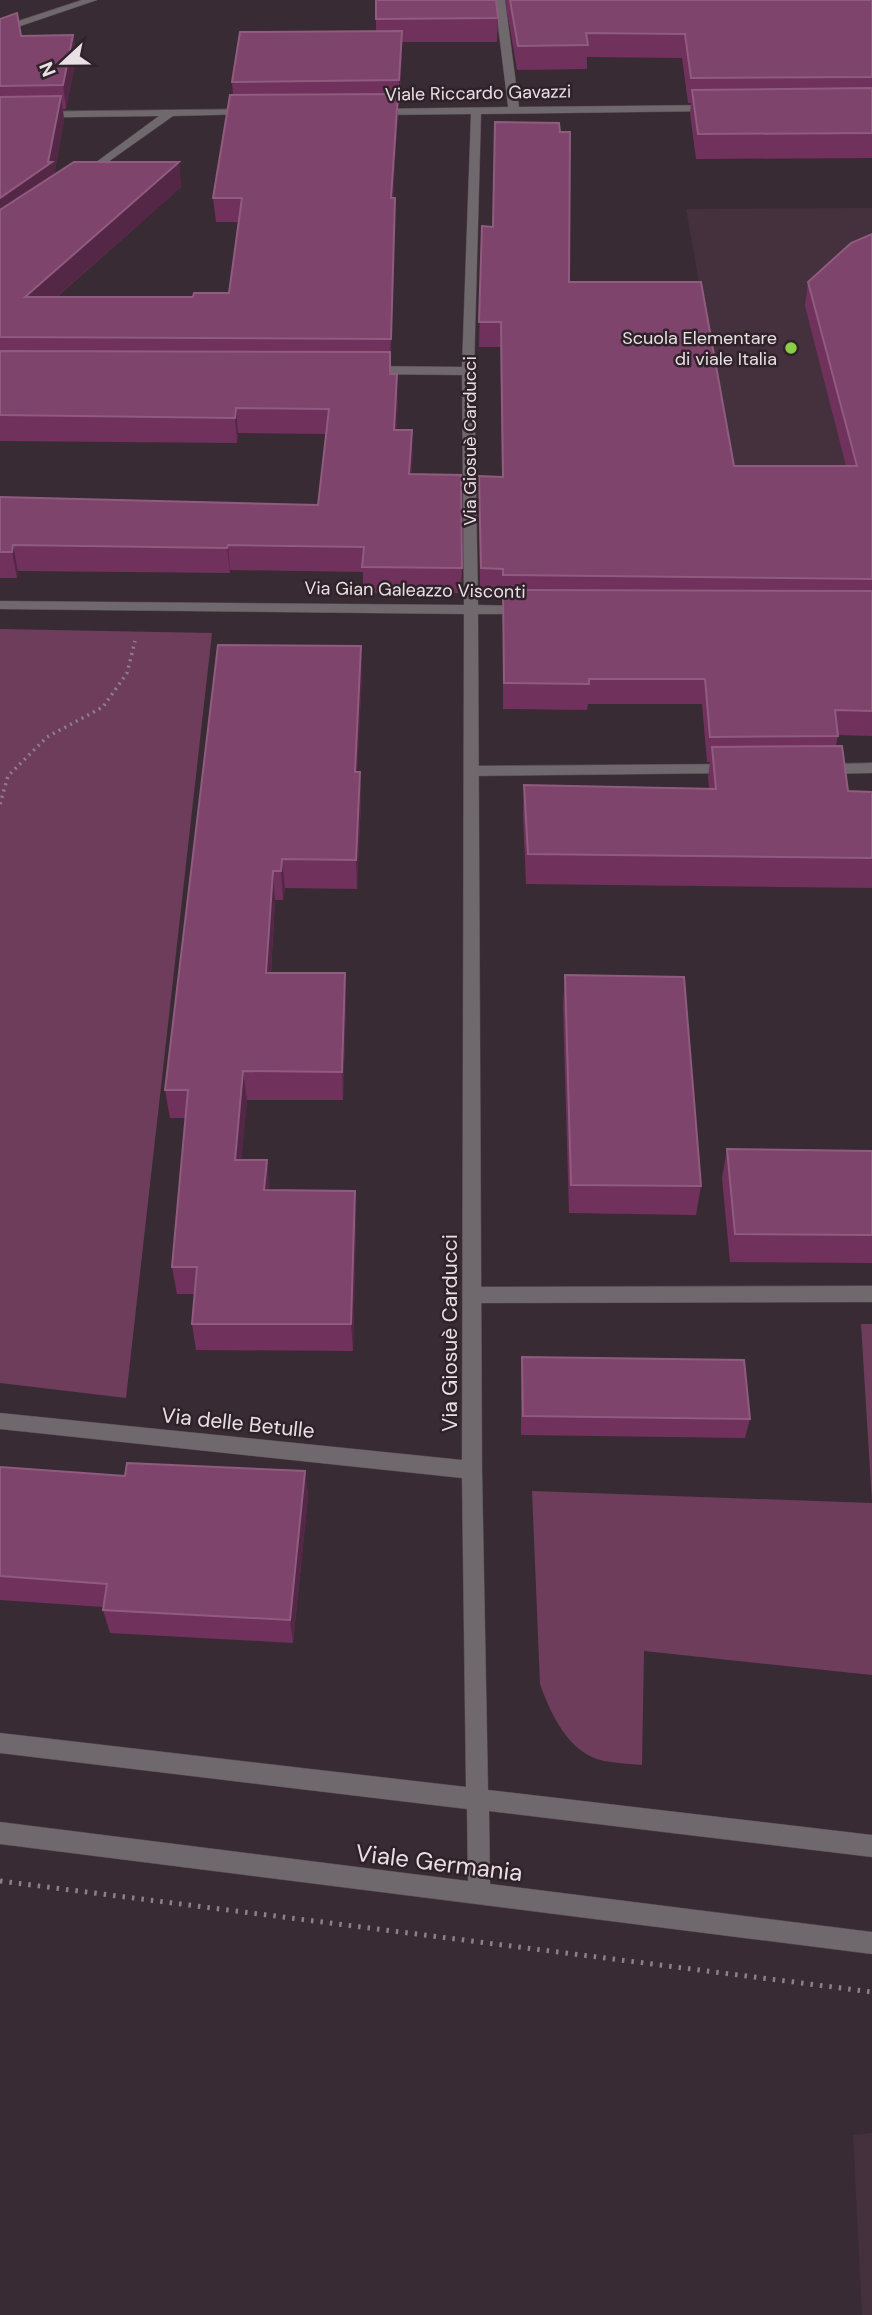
<svg xmlns="http://www.w3.org/2000/svg" width="872" height="2315" font-family="'DM Sans',sans-serif">
  <style>
    .built { fill: #45313d }
    .green { fill: #6e3d5c }
    .lines { fill: none; stroke-linecap: round; stroke-linejoin: round }
    .service-casing { stroke: #554850; stroke-width: 1 }
    .minor-casing { stroke: #554850; stroke-width: 1 }
    .path-far1 { stroke: #8c8188; stroke-width: 3.5; stroke-dasharray: 2 4.5; stroke-linecap: butt }
    .path { stroke: #8c8188; stroke-width: 5; stroke-dasharray: 2.5 7; stroke-linecap: butt }
    .service { fill: #6f686c; fill-rule: evenodd }
    .minor { fill: #6f686c; fill-rule: evenodd }
    .wall { fill: #71315d }
    .shaded-wall { fill: #552746 }
    .building { fill: #7e446c; stroke: #8f5c7f; stroke-width: 2 }
    .poi-dot { fill: #8bce46; stroke: #2f2229; stroke-width: 2.5 }
    .labels { text-anchor: middle; stroke-width: 5; stroke-linejoin: round; paint-order: stroke }
    .far-street-label { font-size: 18px; fill: #e9e0e6; stroke: #2f2229 }
    .far-poi-label { font-size: 18px; fill: #e9e0e6; stroke: #2f2229; text-anchor: end }
    .street-label { font-size: 21px; fill: #e9e0e6; stroke: #2f2229 }
    .near-street-label { font-size: 24px; fill: #e9e0e6; stroke: #2f2229 }
  </style>
  <rect width="100%" height="100%" fill="#392b33"/>
  <!-- built -->
  <path class="built" d="M872 208V487L736 488 686 209Z
    M872 2133V2315H862L853 2135Z"/>
  <!-- green -->
  <path class="green" d="M0 629 212 633 126 1398 0 1383Z
    M861 1324H872V1675L644 1651 642 1765C630 1764 616 1763 604 1761 569 1754 550 1713 540 1684L532 1491 872 1503Z"/>
  <g class="lines">
    <!-- service casing -->
    <g class="service-casing">
      <path id="service" d="M872 763V773L823 774 816 769 823 764Z
        M732 764 737 765V773L473 776 466 771 473 766Z
        M872 1286V1302L474 1303 467 1300 465 1295 467 1290 474 1287Z"/>
    </g>
    <!-- minor casing -->
    <g class="minor-casing">
      <path id="minor" d="M82 0H97L0 33V27Z
        M495 0H505L519 107 714 105 719 108 714 111 481 114 474 371 478 605 526 606 533 610 526 614H478L482 1470 488 1790 872 1835V1857L489 1811 490 1884 872 1932V1954L0 1844V1822L468 1881 467 1809 0 1753V1733L466 1787 462 1478 0 1429V1413L462 1460 464 614 0 609V601L464 605 462 375 367 374 361 370 367 366 462 367 471 114 374 115 369 112 374 109 508 107Z
        M248 109 253 112 252 114 173 116 84 179 79 176 80 174 159 116 0 118V112Z"/>
    </g>
    <!-- path-far1 -->
    <path class="path-far1" d="M0 804 8 776 47 737 103 707 127 673 135 641"/>
    <!-- path -->
    <path class="path" d="M0 1881 872 1992"/>
    <!-- service -->
    <use href="#service" class="service"/>
    <!-- minor -->
    <use href="#minor" class="minor"/>
  </g>
  <!-- wall -->
  <path class="wall" d="M376 0 498 18 497 42H402V55L399 105H398L393 198H395V223L390 364 391 374 398 400 396 430 413 455 411 474 462 568 461 593H363V572L230 570V573L18 571 17 578H0V497L318 505 326 434 238 433 237 443 0 441V19L21 36 73 35 76 59 66 109H63L64 120 54 175 179 162 181 187 57 297H193L229 293 238 222H216L213 198 233 95 232 82 376 31Z
    M505 0H872V158L696 159 690 114 691 103H688L682 58 587 57V69L517 70Z
    M482 226 569 282 734 466H846L805 306 808 282 872 234V736L838 735 836 746 848 791 872 792V888L526 884 523 815 524 785 709 788 708 777 710 762H707L702 704H588L587 710 503 709V594L480 593 479 476 502 477 500 347H479Z
    M362 676 357 772H360L361 801 357 889 285 888 283 900H275L271 973 346 1002 343 1100H247L241 1160H267L269 1190 356 1218 353 1351 196 1350 192 1324 194 1294H177L172 1267 186 1118H170L165 1090Z
    M565 975 701 1186 696 1215 569 1213 563 1005Z
    M727 1149 872 1151V1263L730 1262 722 1178Z
    M522 1357 750 1419 745 1438 521 1435V1378Z
    M0 1467 125 1476 305 1471 308 1497 293 1643 110 1633 103 1610V1607L0 1600Z"/>
  <!-- shaded-wall -->
  <path class="shaded-wall" d="M402 31V55L399 105V80Z
    M73 35 76 59 66 109 63 85Z
    M398 94V117L391 223V198Z
    M61 96 64 120 54 175 0 226V198L48 162Z
    M179 162 181 187 29 321 25 297Z
    M395 198V223L391 364V339Z
    M397 374 398 400 395 455 394 430Z
    M236 408 238 433 237 443 235 418Z
    M412 430 413 455 409 500V474Z
    M13 545 18 571 17 578 12 552Z
    M228 545 230 570V573L227 548Z
    M361 646 362 676 356 801 355 772Z
    M360 772 361 801 357 889 356 860Z
    M282 859 285 888 283 900 281 871Z
    M273 871 275 900 269 1002 266 973Z
    M345 973 346 1002 343 1100 342 1072Z
    M243 1071 247 1100 239 1188 235 1160Z
    M267 1160 270 1188 268 1218 264 1190Z
    M355 1191 356 1218 353 1351 351 1324Z
    M305 1471 308 1497 293 1643 290 1620Z"/>
  <!-- building -->
  <path class="building" d="M376 0H496L498 18 376 19Z
    M510 0H872V77L691 78 685 34 586 33 588 45 518 46Z
    M17 13 21 36 73 35 63 85 0 86V19Z
    M402 31 399 80 232 82 240 32Z
    M872 88V133L698 134 692 90Z
    M398 94 391 198H395L391 339 0 337V210L74 162H179L25 297H193L194 293H229L242 198H213L230 95Z
    M61 96 48 162H52L0 198V97Z
    M495 122 559 123 560 132H570L569 282H701L734 466H857L808 282 851 243 872 234V579L503 575V569L481 568 479 476 503 477 501 322H479L482 226 493 227Z
    M0 351 390 352V374H397L394 430H412L409 474 461 475 462 568 362 567 364 547 228 545 227 548 13 545 12 552H0V497L318 505 329 409 236 408 235 418 0 415Z
    M503 590 872 591V711L835 710 838 736 710 737 705 679H589V684L504 683Z
    M218 645 361 646 355 772H360L356 860 282 859 281 871H273L266 973H345L342 1072 243 1071 235 1160H267L264 1190 355 1191 351 1324H192L197 1267H172L188 1090H165Z
    M842 746 848 791 872 792V858L528 854 524 785 716 789 712 747Z
    M565 975 684 977 701 1186 571 1185Z
    M727 1149 872 1151V1235L735 1234Z
    M522 1357 744 1360 750 1419 523 1416Z
    M127 1463 305 1471 290 1620 103 1610 107 1584 0 1576V1467L125 1476Z"/>
  <!-- markers -->
  <circle class="poi-dot" cx="791" cy="348" r="7"/>
  <g class="labels">
    <!-- far-street labels -->
    <g class="far-street-label">
      <text transform="translate(478 93) rotate(-1)" y="6">Viale Riccardo Gavazzi</text>
      <text transform="translate(470 441) rotate(-90)" y="6">Via Giosuè Carducci</text>
      <text transform="translate(415 590) rotate(1)" y="6">Via Gian Galeazzo Visconti</text>
    </g>
    <!-- far-poi labels -->
    <g class="far-poi-label">
      <text x="777" y="344">Scuola Elementare<tspan x="777" dy="21">di viale Italia</tspan></text>
    </g>
    <!-- street labels -->
    <g class="street-label">
      <text transform="translate(450 1333) rotate(-90)" y="7">Via Giosuè Carducci</text>
      <text transform="translate(238 1423) rotate(6)" y="7">Via delle Betulle</text>
    </g>
    <!-- near-street labels -->
    <g class="near-street-label">
      <text transform="translate(439 1863) rotate(7)" y="8">Viale Germania</text>
    </g>
  </g>
  <!-- north arrow -->
  <g transform="translate(63 63) rotate(248)" stroke="#2f2229" stroke-width="5" paint-order="stroke">
  <path d="M0-5L12 26L0 18L-12 26Z" fill="#e9e0e6"/>
  <text y="-10" font-size="19" font-weight="bold" text-anchor="middle" fill="#e9e0e6">N</text>
  </g>
</svg>
